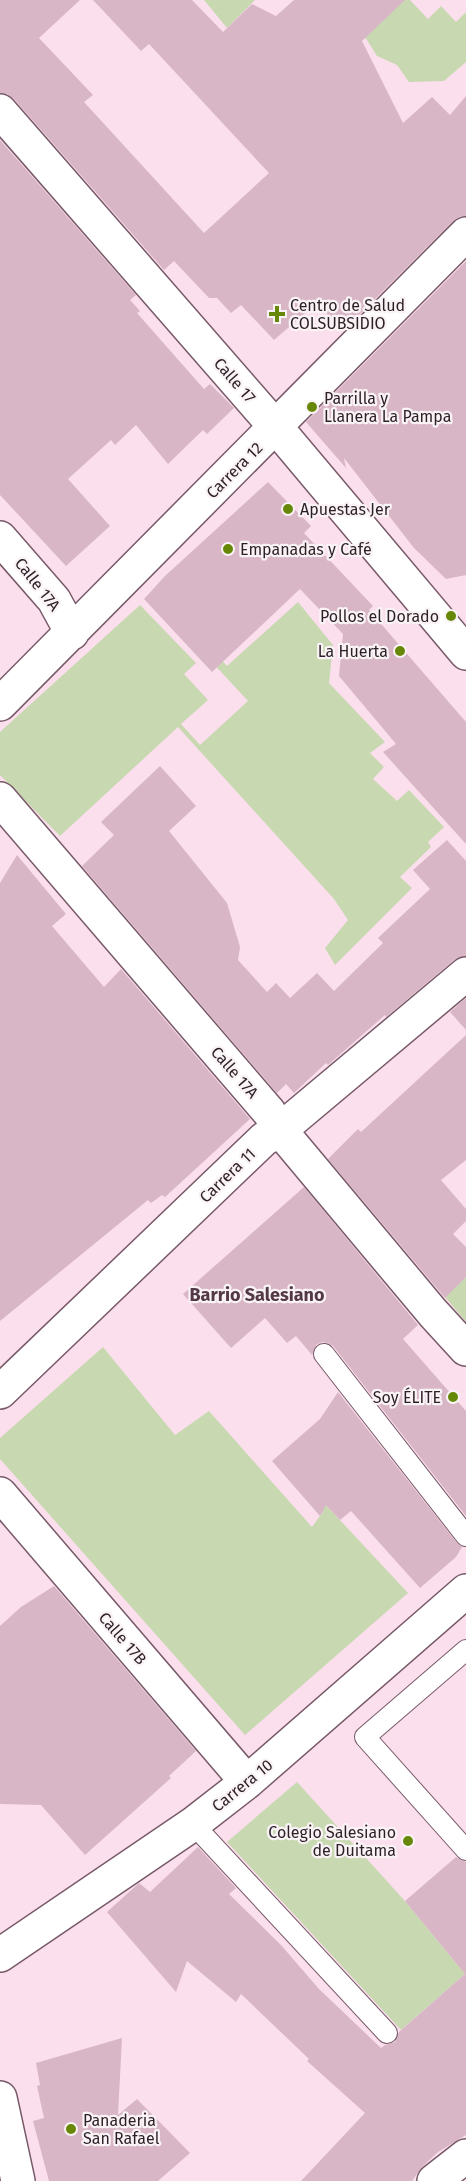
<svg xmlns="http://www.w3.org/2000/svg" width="466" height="2181" font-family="'Fira Sans',sans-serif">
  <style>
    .green { fill: #c8d8b1 }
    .building { fill: #d8b6c6 }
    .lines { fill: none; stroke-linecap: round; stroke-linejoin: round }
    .lane-casing { stroke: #775968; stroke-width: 22 }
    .street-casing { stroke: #775968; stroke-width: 36 }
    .lane { stroke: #fff; stroke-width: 20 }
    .street { stroke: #fff; stroke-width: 33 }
    .poi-dot { fill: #678806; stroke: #faf3f6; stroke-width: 2 }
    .labels { text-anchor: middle; stroke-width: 4.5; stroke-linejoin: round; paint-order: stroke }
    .poi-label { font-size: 16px; fill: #2c1f26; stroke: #faf3f6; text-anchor: start }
    .street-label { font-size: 16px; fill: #2c1f26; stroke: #faf3f6 }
    .neighbourhood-label { font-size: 18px; font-weight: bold; fill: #533846; stroke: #faf3f6 }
  </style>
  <rect width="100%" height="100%" fill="#fbdfed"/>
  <!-- green -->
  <path class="green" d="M204 0H255L227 28Z
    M397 0H410L428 19 441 6 456 22 466 12V62L444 81 409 82 397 65 377 56 358 26Z
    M298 602 333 645 329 683 385 742 370 753 384 767 373 779 397 801 409 790 444 827 428 842 431 847 400 877 412 888 335 965 325 948 348 920 334 899 178 727 60 836 0 775V732L140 605 196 663 184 674 208 700 181 724 200 745 248 701 211 661 217 655 227 666Z
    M466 1277V1322L445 1297Z
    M103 1347 175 1435 209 1411 312 1527 322 1513 324 1503 408 1593 245 1735 0 1459V1438Z
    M297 1782 405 1901 465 1974 401 2030 227 1842Z"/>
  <!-- building -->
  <path class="building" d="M0 0H80L39 38 93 95 84 102 204 233 269 173 149 44 141 51 93 0H192L223 32 252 4 276 16 294 0H405L362 41 403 123 432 97 450 115 466 96V216H461L453 221 343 331 317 303 274 340 241 305 231 313 217 298H209L174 261 164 270 14 99 7 94 0 93Z
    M0 140 136 295 130 300 140 311 137 313 204 389 210 384 234 408 207 434 203 430 168 464 136 425 115 445 111 440 68 479 110 526 66 566 0 495Z
    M466 261V575L446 579 414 548 344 458 346 468 306 422Z
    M268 482 311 526 304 533 373 606 369 610 466 722V844L383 752 396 744 339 676 343 634 300 589 212 672 144 599 165 576Z
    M160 766 196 806 169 831 227 903 240 947 238 960 267 992 276 983 290 998 317 973 334 991 383 943 378 938 430 889 413 870 447 840 466 861V956L454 960 386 1017 385 1015 328 1065 326 1063 294 1093 286 1084 277 1093 82 866 114 835 101 822Z
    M17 855 66 914 52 926 104 987 121 969 250 1119 165 1197 162 1195 151 1203 148 1200 0 1321V883Z
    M466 998V1030L450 1012Z
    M466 1035V1160L441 1180 466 1209V1221L453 1234 466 1247V1277L445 1298 328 1159 358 1129 361 1132Z
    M304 1187 418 1325 403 1339 466 1411V1516L333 1346 328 1343 322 1342 316 1345 312 1355 296 1336 287 1343 265 1318 231 1348 183 1294Z
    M338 1392 457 1543 462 1547 456 1557 420 1588 351 1511 340 1520 326 1505 320 1516 272 1461 320 1419Z
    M54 1586 196 1751 169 1776 171 1778 85 1855 41 1805 0 1804V1626L21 1607Z
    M198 1847 236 1888 229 1894 281 1945 319 1989 381 2048 385 2045 395 2042 399 2032 465 1974 405 1901 456 1857 466 1862V2135L438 2152 422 2167 412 2181H301L365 2113 307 2061 309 2059 241 1994 236 2002 187 1961 176 1992 107 1912 139 1883 150 1892Z
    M122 2038 118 2115 137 2099 190 2153 158 2181H49L33 2121 44 2118 37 2086 40 2085 36 2063Z"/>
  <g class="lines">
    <!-- lane casing -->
    <g class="lane-casing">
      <path id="lane" d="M324 1354 466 1536
        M466 1650 365 1737 466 1850
        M193 1824 387 2033"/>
    </g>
    <!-- street casing -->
    <g class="street-casing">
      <path id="street" d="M0 111 286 439 466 653
        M0 538 54 600 72 633
        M0 704 466 234
        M0 799 269 1112 280 1130 433 1313 466 1349
        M0 1392 264 1139 280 1130 466 974
        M0 1494 247 1782
        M0 1955 193 1824 247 1782 466 1591
        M0 2098 18 2181
        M434 2181 466 2156"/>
    </g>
    <!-- lane -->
    <use href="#lane" class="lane"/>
    <!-- street -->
    <use href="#street" class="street"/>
  </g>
  <!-- markers -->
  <g class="poi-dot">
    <path d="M274 305h6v6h6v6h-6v6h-6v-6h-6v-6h6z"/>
    <circle cx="312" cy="407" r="6"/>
    <circle cx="288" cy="509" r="6"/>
    <circle cx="228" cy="549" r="6"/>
    <circle cx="451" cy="616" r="6"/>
    <circle cx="400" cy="651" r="6"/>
    <circle cx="453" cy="1397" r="6"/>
    <circle cx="408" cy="1841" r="6"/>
    <circle cx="71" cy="2129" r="6"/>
  </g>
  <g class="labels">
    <!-- poi labels -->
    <g class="poi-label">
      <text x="290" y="311">Centro de Salud<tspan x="290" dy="18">COLSUBSIDIO</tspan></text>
      <text x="324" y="404">Parrilla y<tspan x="324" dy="18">Llanera La Pampa</tspan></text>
      <text x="300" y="515">Apuestas Jer</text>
      <text x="240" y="555">Empanadas y Café</text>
      <text x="439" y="622" text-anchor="end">Pollos el Dorado</text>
      <text x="388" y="657" text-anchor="end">La Huerta</text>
      <text x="441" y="1403" text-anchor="end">Soy ÉLITE</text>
      <text x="396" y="1838" text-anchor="end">Colegio Salesiano<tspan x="396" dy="18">de Duitama</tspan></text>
      <text x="83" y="2126">Panaderia<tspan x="83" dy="18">San Rafael</tspan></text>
    </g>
    <!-- street labels -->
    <g class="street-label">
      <text transform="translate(235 380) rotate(49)" y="6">Calle 17</text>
      <text transform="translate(234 470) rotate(-45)" y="6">Carrera 12</text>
      <text transform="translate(38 584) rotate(52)" y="6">Calle 17A</text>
      <text transform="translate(235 1072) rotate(49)" y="6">Calle 17A</text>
      <text transform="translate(227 1175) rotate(-44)" y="6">Carrera 11</text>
      <text transform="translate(123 1638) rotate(49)" y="6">Calle 17B</text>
      <text transform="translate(242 1785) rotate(-39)" y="6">Carrera 10</text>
    </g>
    <!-- neighbourhood labels -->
    <g class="neighbourhood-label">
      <text x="257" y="1301">Barrio Salesiano</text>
    </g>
  </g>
</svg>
